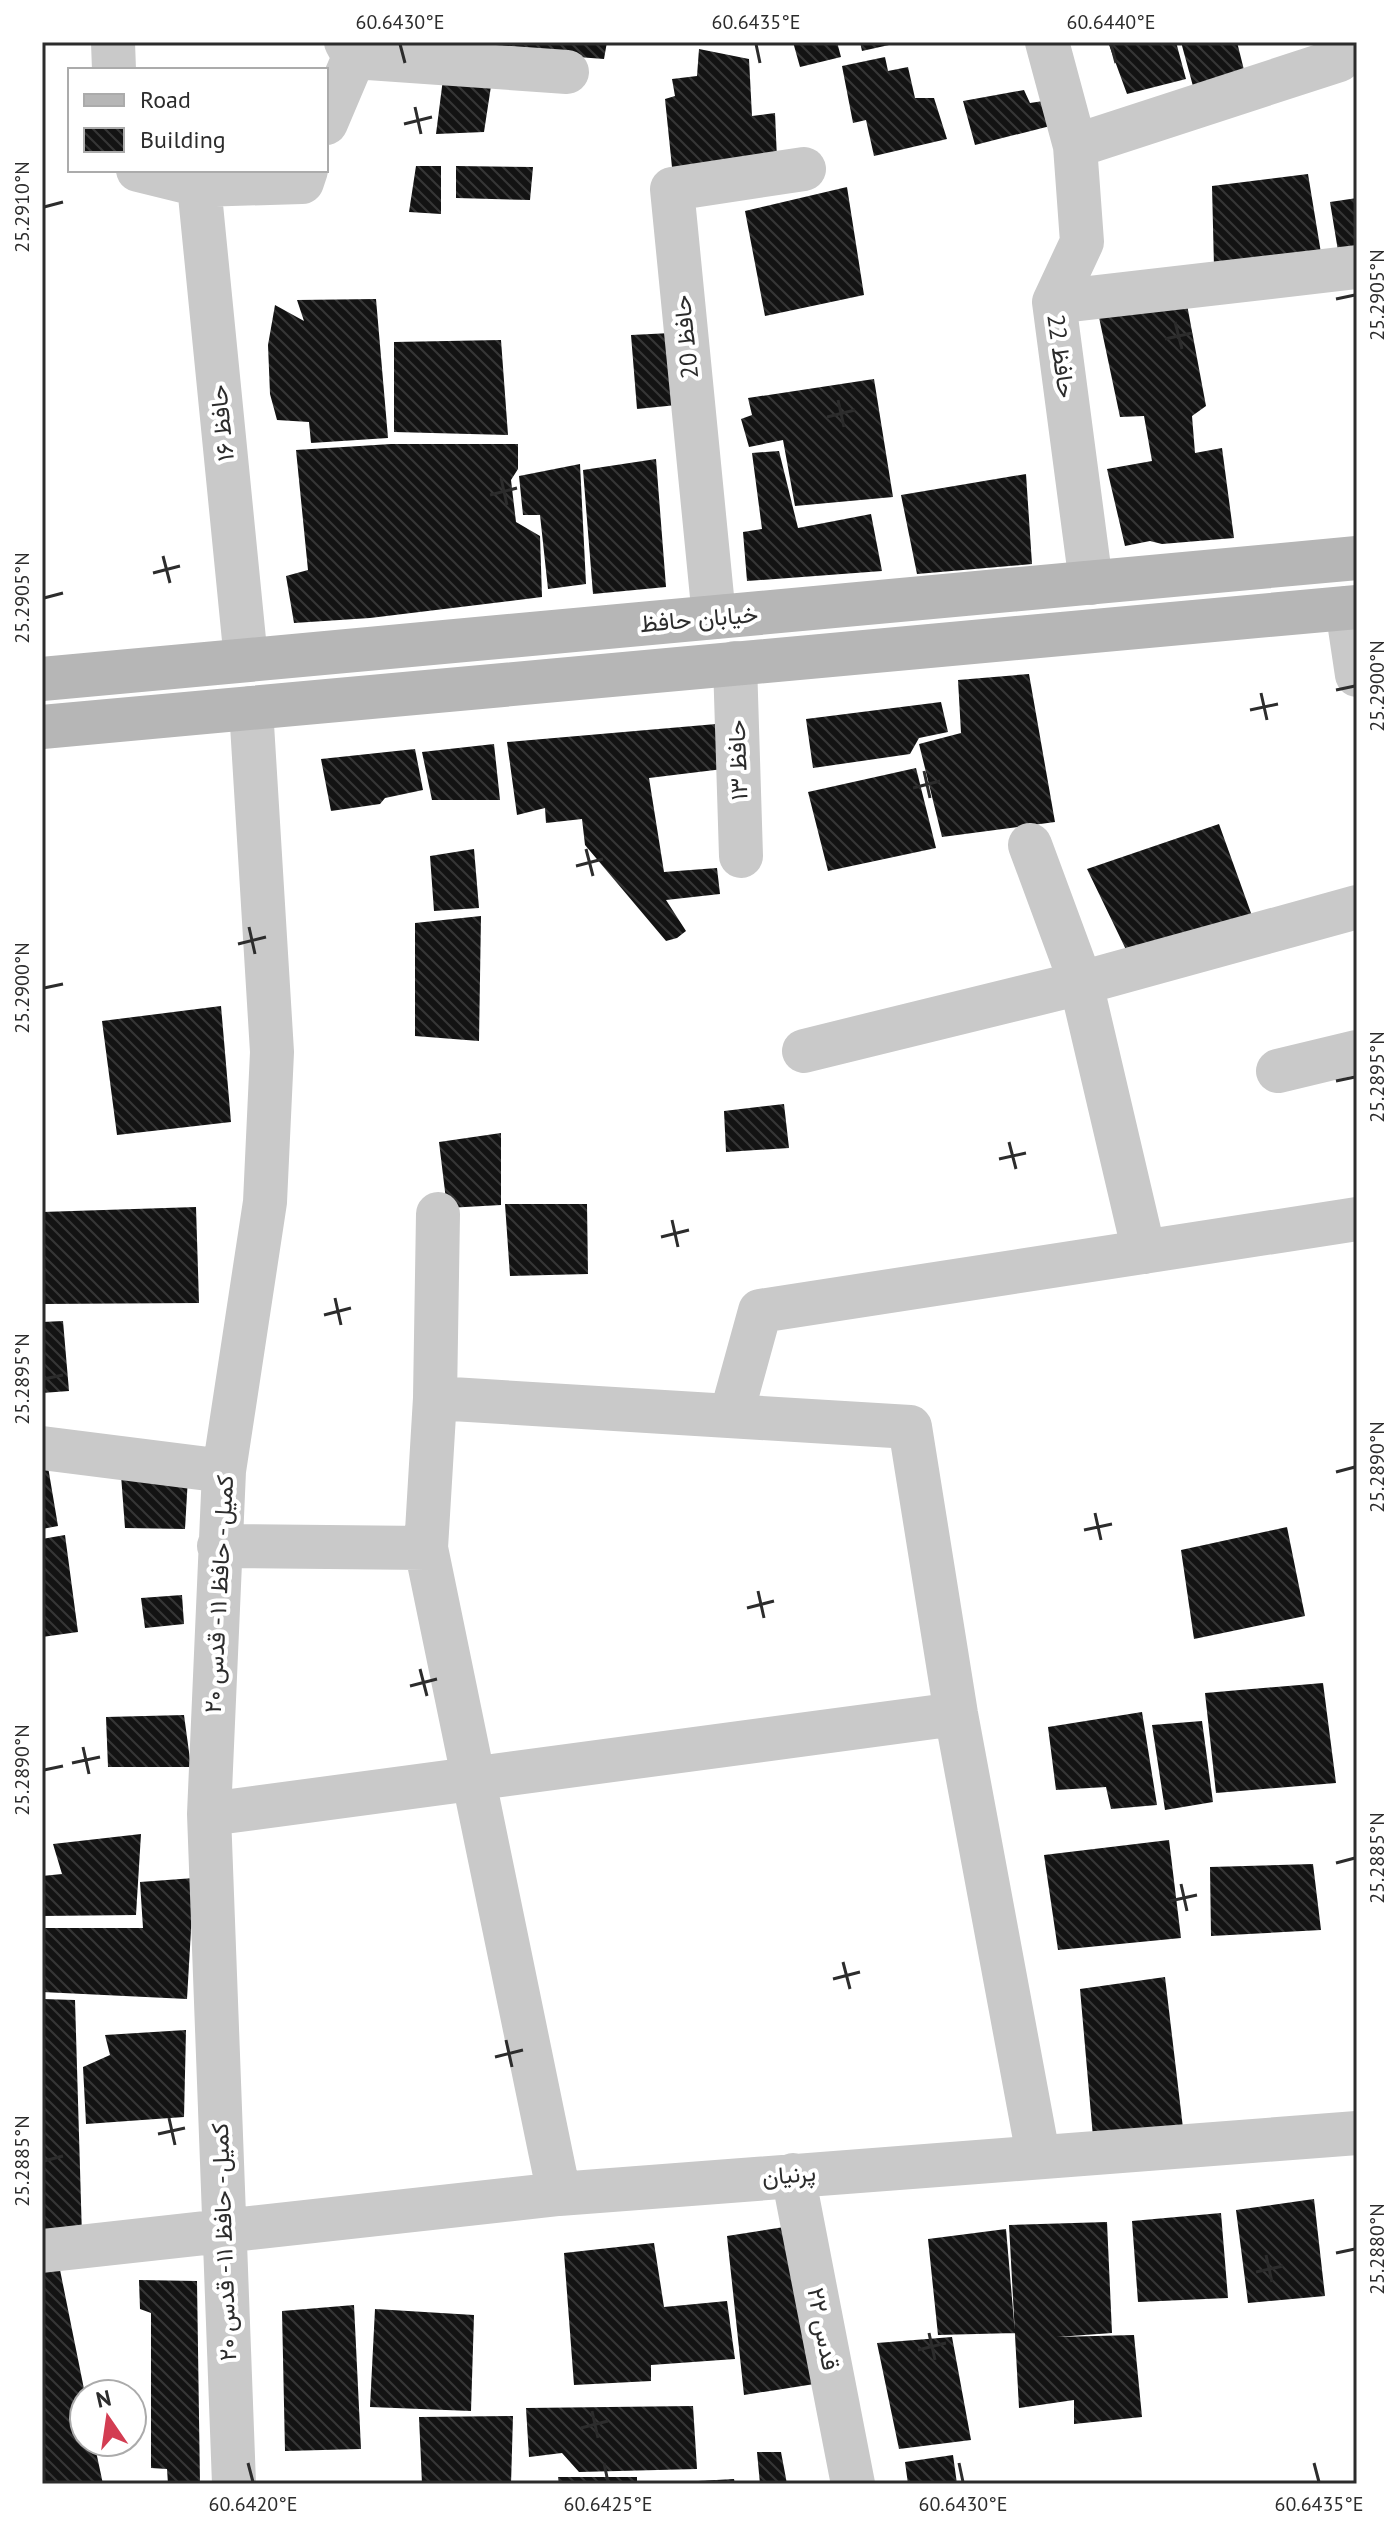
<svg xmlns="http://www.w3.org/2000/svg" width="1399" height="2526" font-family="'PT Sans',Vazirmatn,sans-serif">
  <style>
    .building { fill: url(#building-back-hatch) }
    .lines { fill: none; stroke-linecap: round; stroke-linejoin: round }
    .street { stroke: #c9c9c9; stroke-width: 44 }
    .secondary { stroke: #b6b6b6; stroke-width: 44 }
    .ticks { fill: none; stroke: #2c2c2c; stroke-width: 3 }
    .labels { text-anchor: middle; stroke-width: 8; stroke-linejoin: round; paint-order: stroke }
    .street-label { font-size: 24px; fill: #2c2c2c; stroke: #fff }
    .neatline { fill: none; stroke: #2c2c2c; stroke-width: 3 }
    .ticks-label { font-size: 20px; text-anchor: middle; fill: #2c2c2c }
  </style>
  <defs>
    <pattern id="building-back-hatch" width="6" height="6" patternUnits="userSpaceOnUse" patternTransform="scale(2)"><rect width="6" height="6" fill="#131313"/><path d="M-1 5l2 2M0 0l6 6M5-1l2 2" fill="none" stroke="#363636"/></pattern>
  </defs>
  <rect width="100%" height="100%" fill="#fff"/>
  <!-- building -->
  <path class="building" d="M381 42H607L604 59Z
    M793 42H837L841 57 800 67Z
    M860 42H898V43L862 51Z
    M1108 42H1176L1186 79 1127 94Z
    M1181 42H1237L1247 82 1197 101Z
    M699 49 749 59 752 116 775 113 777 159 673 177 665 99 675 96 672 79 697 76Z
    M885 57 888 71 908 67 915 98H934L947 139 874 156 866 120 853 123 842 66Z
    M444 71 493 73 484 132 436 134Z
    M1024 90 1030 103 1050 100 1058 124 975 145 963 101Z
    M416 166H441V214L409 212Z
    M456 166 533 167 530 200 456 198Z
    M1308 174 1321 253 1214 267 1212 186Z
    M847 187 864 295 765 316 745 211Z
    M1357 198V248L1338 251 1330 202Z
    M1185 294 1206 406 1192 416 1195 453 1222 448 1234 538 1162 544 1150 541 1125 546 1107 469 1152 461 1144 416 1120 417 1096 303Z
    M376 299 388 438 311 443 309 422 277 420 270 394 268 345 275 305 304 321 297 300Z
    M691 332 697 403 637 409 631 335Z
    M501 340 508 435 394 432V342Z
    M874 379 893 497 795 506 783 440 749 447 741 419 752 415 748 398Z
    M391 444H518V469L511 480 516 522 540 536 542 597 370 618 294 623 286 576 308 570 296 450Z
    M779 451 798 528 871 514 882 571 747 581 743 532 762 529 752 453Z
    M656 459 666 587 593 594 583 470Z
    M580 464 586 584 548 589 540 515H523L519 476Z
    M1026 474 1032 564 917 574 901 495Z
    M1029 674 1055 822 942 837 919 744 961 733 958 680Z
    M941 702 948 732 919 738 910 754 813 768 806 719Z
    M751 721 756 765 649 778 664 872 717 868 720 894 666 900 686 931 677 938 666 941 585 845 582 819 546 823 545 808 517 815 507 742Z
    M494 744 500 800H432L422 752Z
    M415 749 423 790 385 798 380 804 331 811 321 759Z
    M916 768 936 848 828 871 808 792Z
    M1219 824 1256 927 1131 960 1087 869Z
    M474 849 479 908 434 911 430 856Z
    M481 916 479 1041 415 1036V923Z
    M221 1006 231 1122 117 1135 102 1021Z
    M784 1104 789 1148 726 1152 724 1111Z
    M501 1133V1205L447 1208 439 1142Z
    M505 1204H587L588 1274 510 1276Z
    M196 1207 199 1303 42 1304V1212Z
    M63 1321 69 1391 42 1393V1322Z
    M46 1455 58 1526 42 1529V1456Z
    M121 1475 188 1477 185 1529 125 1528Z
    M1287 1527 1305 1616 1194 1639 1181 1550Z
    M65 1535 78 1632 42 1637V1539Z
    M182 1595 184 1624 145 1628 141 1598Z
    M1323 1683 1336 1783 1216 1793 1205 1693Z
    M1142 1712 1157 1805 1111 1809 1106 1787 1056 1790 1048 1727Z
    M184 1715 191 1767H108L106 1717Z
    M1202 1721 1213 1802 1165 1810 1152 1725Z
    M141 1834 136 1915 42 1916V1876L62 1874 53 1844Z
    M1169 1840 1181 1938 1058 1950 1044 1855Z
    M1313 1864 1321 1930 1211 1936 1210 1867Z
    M194 1878 187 1999 42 1992V1928H143L140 1882Z
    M1165 1977 1183 2128 1093 2137 1080 1989Z
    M42 1999 75 2000 82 2236 42 2239Z
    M186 2030 184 2117 86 2124 83 2067 110 2055 105 2035Z
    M1314 2199 1325 2296 1248 2303 1236 2210Z
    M1221 2213 1228 2298 1138 2302 1132 2221Z
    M1107 2222 1112 2333 1057 2337 1134 2335 1142 2417 1074 2424V2400L1019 2408 1009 2225Z
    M797 2225 827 2382 744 2395 727 2236Z
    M1006 2229 1015 2333 938 2335 928 2239Z
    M654 2243 664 2307 727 2301 735 2359 651 2365V2381L574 2385 564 2253Z
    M56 2250 85 2394 84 2442H94L103 2484H42V2255Z
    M139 2280 197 2281 200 2484H168L167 2469 151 2468V2313L140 2309Z
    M354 2305 361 2449 285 2451 282 2311Z
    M375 2309 474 2315 471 2411 370 2407Z
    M952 2337 971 2440 899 2449 877 2343Z
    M693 2406 697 2469 579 2472 562 2453 529 2457 526 2408Z
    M513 2416 511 2484H422L419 2417Z
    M757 2452H781L787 2484H760Z
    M953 2455 957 2484H908L905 2462Z
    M558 2477H637V2484H559Z
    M734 2479 735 2484H680V2482Z"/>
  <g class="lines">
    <!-- street -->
    <path class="street" d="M113 42 114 70
      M1047 42 1075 146 1082 242 1054 302 1091 583
      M354 57 567 72
      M326 123 354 57 346 42
      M1075 146 1339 60
      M138 170 199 185 302 182 306 170
      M199 185 246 660
      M1054 302 1357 267
      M1347 608 1357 675
      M714 617 672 189 804 169
      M735 663 741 856
      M1030 845 1081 983 1144 1252
      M804 1051 1081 983 1357 907
      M1278 1071 1357 1052
      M438 1214 435 1398 426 1548 559 2194
      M435 1398 910 1427 956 1714 1038 2155
      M731 1416 760 1311 1357 1219
      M42 1448 224 1471
      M219 1546 426 1548
      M209 1814 956 1714
      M793 2175 853 2484
      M42 2251 559 2194 1357 2133
      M234 2484 209 1814 224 1471 265 1202 272 1052 251 708"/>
    <!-- secondary -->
    <path class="secondary" d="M42 679 1357 558
      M42 727 1357 607"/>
  </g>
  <!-- ticks -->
  <path class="ticks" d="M400 44 405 63M756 44 760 63M1111 44 1116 63M415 107 421 134M404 124 432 117M44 207 63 202M1336 299 1355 295M1175 322 1182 349M1165 339 1192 333M838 400 844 427M827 417 855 410M501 478 507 505M490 495 517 488M163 556 170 583M153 573 180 566M44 598 63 593M1336 690 1355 686M1261 693 1267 720M1250 710 1278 704M924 771 930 798M913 788 940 781M586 849 593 876M576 866 603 859M249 927 255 954M238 944 266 937M44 988 63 984M1336 1081 1355 1077M1009 1142 1016 1169M999 1159 1026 1153M672 1220 678 1247M661 1237 689 1230M335 1298 341 1325M324 1315 351 1308M44 1379 63 1375M1336 1472 1355 1467M1095 1513 1101 1540M1084 1530 1112 1524M758 1591 764 1618M747 1608 774 1601M420 1669 427 1696M410 1686 437 1679M83 1747 89 1774M72 1763 100 1757M44 1770 63 1766M1336 1863 1355 1858M1181 1884 1187 1911M1170 1901 1197 1895M843 1962 850 1989M833 1979 860 1972M506 2040 512 2067M495 2057 523 2050M169 2118 175 2145M158 2134 185 2128M44 2161 63 2156M1336 2253 1355 2249M1266 2255 1272 2282M1256 2272 1283 2266M929 2333 935 2360M918 2350 946 2343M592 2411 598 2438M581 2428 608 2421M248 2463 253 2482M604 2463 608 2482M959 2463 963 2482M1314 2463 1319 2482"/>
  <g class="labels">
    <!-- street labels -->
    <g class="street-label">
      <text transform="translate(686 337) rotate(-96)" y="8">حافظ 20</text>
      <text transform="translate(1061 356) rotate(82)" y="8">حافظ 22</text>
      <text transform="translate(222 423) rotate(-96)" y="8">حافظ ۱۶</text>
      <text transform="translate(699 619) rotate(-5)" y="8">خیابان حافظ</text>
      <text transform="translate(738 760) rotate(-92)" y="8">حافظ ۱۳</text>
      <text transform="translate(219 1594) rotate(-87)" y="8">کمیل - حافظ ۱۱ - قدس ۲۰</text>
      <text transform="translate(789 2175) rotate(-5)" y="8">پرنیان</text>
      <text transform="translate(224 2242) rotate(-92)" y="8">کمیل - حافظ ۱۱ - قدس ۲۰</text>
      <text transform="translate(823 2329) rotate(79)" y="8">قدس ۲۲</text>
    </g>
  </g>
  <!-- border -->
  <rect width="1399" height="2526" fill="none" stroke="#ffffff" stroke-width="88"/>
  <!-- legend -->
  <rect x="68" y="68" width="260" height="104" fill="#ffffff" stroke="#ababab" stroke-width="2"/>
  <rect x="84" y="94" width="40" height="12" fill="#b6b6b6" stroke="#ababab" stroke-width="2"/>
  <text x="140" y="108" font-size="24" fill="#2c2c2c">Road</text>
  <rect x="84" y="128" width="40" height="24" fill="url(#building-back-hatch)" stroke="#ababab" stroke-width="2"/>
  <text x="140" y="148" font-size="24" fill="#2c2c2c">Building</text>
  <!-- north arrow -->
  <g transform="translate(108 2418) rotate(347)"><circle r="38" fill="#ffffff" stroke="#ababab" stroke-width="2"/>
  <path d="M0-6L14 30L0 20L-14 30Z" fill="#d33d52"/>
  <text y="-12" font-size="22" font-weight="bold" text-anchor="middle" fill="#2c2c2c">N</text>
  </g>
  <rect x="44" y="44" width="1311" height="2438" class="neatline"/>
  <g class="ticks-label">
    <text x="400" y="29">60.6430°E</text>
    <text x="756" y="29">60.6435°E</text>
    <text x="1111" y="29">60.6440°E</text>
    <text transform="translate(22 207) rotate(-90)" y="7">25.2910°N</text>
    <text transform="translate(1377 295) rotate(-90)" y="7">25.2905°N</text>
    <text transform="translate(22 598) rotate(-90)" y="7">25.2905°N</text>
    <text transform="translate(1377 686) rotate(-90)" y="7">25.2900°N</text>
    <text transform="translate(22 988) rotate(-90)" y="7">25.2900°N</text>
    <text transform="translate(1377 1077) rotate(-90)" y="7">25.2895°N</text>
    <text transform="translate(22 1379) rotate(-90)" y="7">25.2895°N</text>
    <text transform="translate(1377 1467) rotate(-90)" y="7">25.2890°N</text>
    <text transform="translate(22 1770) rotate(-90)" y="7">25.2890°N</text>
    <text transform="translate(1377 1858) rotate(-90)" y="7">25.2885°N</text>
    <text transform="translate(22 2161) rotate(-90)" y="7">25.2885°N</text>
    <text transform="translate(1377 2249) rotate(-90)" y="7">25.2880°N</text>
    <text x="253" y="2511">60.6420°E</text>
    <text x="608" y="2511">60.6425°E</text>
    <text x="963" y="2511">60.6430°E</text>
    <text x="1319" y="2511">60.6435°E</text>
  </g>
</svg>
